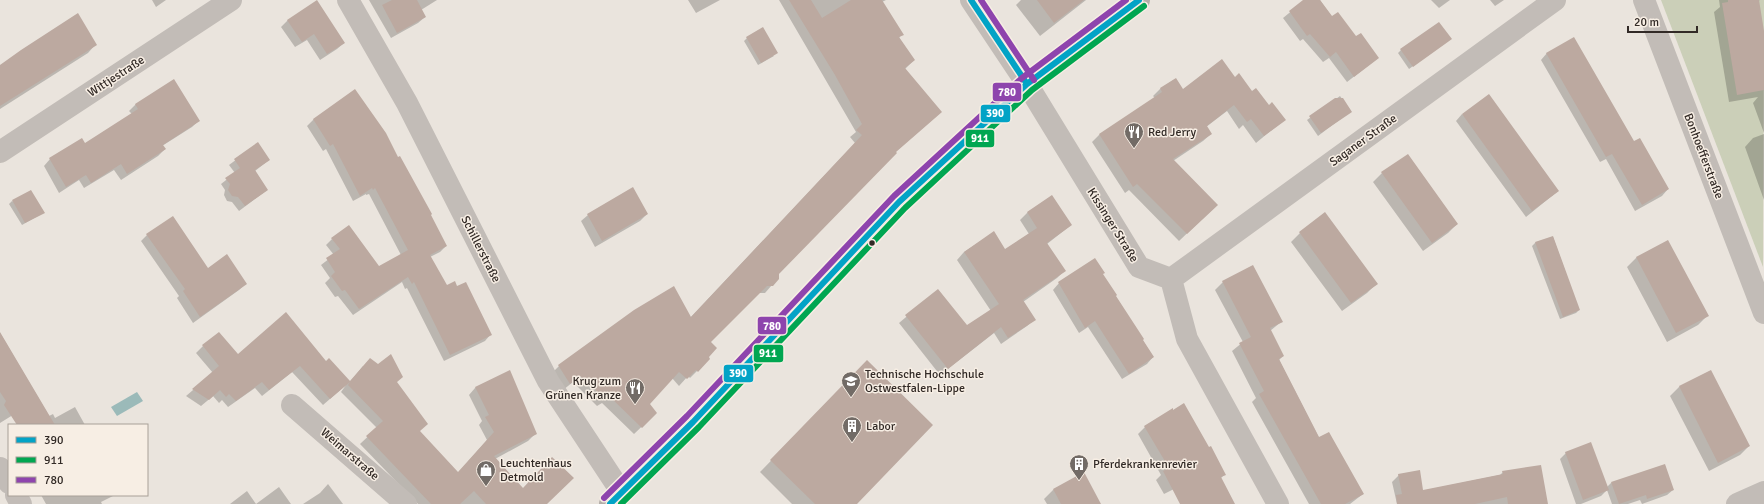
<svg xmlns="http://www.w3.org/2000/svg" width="1764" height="504" font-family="Signika,sans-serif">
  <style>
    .green { fill: #cbcfb8 }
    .water { fill: #9bbab9 }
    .shadow { fill: #0003 }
    .building { fill: #bca9a0 }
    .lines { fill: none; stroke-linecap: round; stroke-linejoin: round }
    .street { stroke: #c2bcb7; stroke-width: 22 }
    .secondary { stroke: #b3ada7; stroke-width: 22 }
    .bus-1-casing { stroke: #f7eee4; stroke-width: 9 }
    .bus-2-casing { stroke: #f7eee4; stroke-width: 9 }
    .bus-3-casing { stroke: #f7eee4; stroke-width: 9 }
    .bus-1 { stroke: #02a3c6; stroke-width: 6 }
    .bus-2 { stroke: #00a651; stroke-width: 6 }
    .bus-3 { stroke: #8e44ad; stroke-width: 6 }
    .bus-dot { fill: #322a26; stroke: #f7eee4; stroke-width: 1.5 }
    .labels { text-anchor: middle; stroke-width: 3; stroke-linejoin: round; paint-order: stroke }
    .street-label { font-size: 12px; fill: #322a26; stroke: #f7eee4 }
    .poi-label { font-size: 12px; fill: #322a26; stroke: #f7eee4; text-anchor: start }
    .line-badge { stroke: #f7eee4; stroke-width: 1.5 }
    .badge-label { font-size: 11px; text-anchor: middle; font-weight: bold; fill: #fff }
  </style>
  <rect width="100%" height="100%" fill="#eae4dd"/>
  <!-- green -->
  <path class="green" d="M1661 0H1764L1763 267Z"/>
  <!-- water -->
  <path class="water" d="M137 392 143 401 117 416 111 407Z"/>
  <!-- shadow -->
  <path class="shadow" d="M152 0H166L156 7Z
    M369 0H437L421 10 425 17 418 23 391 38Z
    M688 0H720L696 13Z
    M779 0H886L882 2 902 34 899 38 914 60 905 69 941 112 895 152 778 273 772 285 765 293H759L710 342 707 357 709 359 690 378 688 376 679 386 672 378 648 404 656 413 634 434 602 403 597 406 573 382 563 390 552 373 559 366 690 318 855 143 850 137 856 132Z
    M1021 0H1086L1040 36 1016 5Z
    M1305 0H1320L1332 17 1378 58 1347 82 1329 58 1323 62 1303 39 1300 41 1283 18Z
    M1431 0H1450L1439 8Z
    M1490 0H1504L1495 6Z
    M1719 0H1760L1758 1 1764 37V133L1753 103 1758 97 1729 102 1714 12 1720 7Z
    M288 20 344 43 337 49 320 60 307 40 295 47 281 27Z
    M747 38 774 56 758 65 744 41Z
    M1450 39 1409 69 1398 53 1401 50Z
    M95 45 88 53 0 109V65Z
    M1547 53 1634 142 1668 189 1662 196 1635 211 1606 159 1600 162 1541 60Z
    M1235 78 1284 120 1256 143 1243 125 1239 129 1227 111 1206 127 1211 134 1203 141 1173 161 1217 205 1179 241 1129 190 1125 193 1092 142 1099 135 1155 98 1153 96 1160 89 1175 79 1182 90Z
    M1340 96 1351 111 1318 136 1307 120Z
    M136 104 198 121 192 127 162 146 165 149 158 156 121 180 114 170 84 188 79 180 59 193 44 166 50 159 85 145 132 114 129 111Z
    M1462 114 1558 191 1526 217 1456 121Z
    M314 119 430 215 446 246 440 252 430 257 447 287 491 334 485 341 444 361 407 288 405 289 402 282 353 315 338 296 335 297 325 283 330 278 321 265 334 255 326 245 332 239 378 268 401 255 369 194 366 195V194L353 201 326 149 323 151 307 126Z
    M1764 134V200L1745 147 1753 138Z
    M257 144 269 160 255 171 267 190 239 211 232 202 227 201 224 195 225 190 221 184 235 173 229 165Z
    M1382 173 1457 224 1448 233 1423 251 1373 182Z
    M1052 196 1071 225 1047 244 1064 271 1057 278 1023 302 1034 319 1027 326 1001 344 994 333 940 375 899 323 938 290 967 327 991 311 957 260 964 252 993 233 1005 250 1029 234 1020 220 1027 213Z
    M12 201 43 213 22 225 9 204Z
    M647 214 640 221 595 247 581 221 588 215Z
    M1300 233 1376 284 1367 293 1342 311 1291 242Z
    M147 235 208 269 246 283 239 290 193 323 177 298 179 296 141 241Z
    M1553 237 1579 310 1576 313 1560 319 1532 246 1535 243Z
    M1668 242 1707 316 1698 325 1667 342 1627 267 1636 258Z
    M1252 266 1281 322 1270 331 1283 356 1279 360 1319 438 1363 494 1350 504H1309L1252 402 1256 398 1232 351 1243 342 1215 290 1223 282Z
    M1102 274 1153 357 1147 364 1122 379 1088 327 1079 333 1053 290 1059 283Z
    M0 333 49 416 53 414 55 418 75 407 85 425H24L29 405 0 423Z
    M203 346 238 356 325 363 350 382 363 366 396 383 419 432 458 473 487 440 479 425 482 421 469 395 475 388 509 372 535 434 528 441 495 459 523 489 546 504H418L360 444 377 428 341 392 346 385 323 405 292 372 262 396 255 388 228 407 222 400 219 403 213 396 201 406 186 396 213 373 196 353Z
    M1710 371 1749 446 1740 455 1709 471 1670 396 1679 387Z
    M856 373 855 504H792L760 472Z
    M1145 427 1224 475 1220 479 1234 504H1187L1178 487 1164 494 1156 480 1161 475 1138 434Z
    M1566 453 1607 487 1611 483 1673 490 1667 495 1642 504 1640 500 1628 504H1612L1607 490 1601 496 1581 504H1576L1560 459Z
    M1503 472 1547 504H1397L1392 482 1399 475 1422 491 1500 475Z
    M1084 474 1100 504H1047L1044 499 1053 490Z
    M328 484 343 504H303L320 493Z
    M279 487 291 504H230L247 491 256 504Z
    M41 495H115L101 502 102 504H46Z"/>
  <!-- building -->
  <path class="building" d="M317 0 345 43 327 54 314 34 302 42 287 20Z
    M392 0H417L426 17 397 33 382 5Z
    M789 0H811L822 18 851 0H882L904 35 899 37 915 60 905 68 942 112 896 152 897 153 779 274V279L773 286H767L711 342 717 348 709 357 710 359 698 372 696 370 687 379 679 372 650 404 657 413 642 428 610 397 605 399 580 376 570 384 558 365 634 310 674 286 691 317 862 135 856 130 862 124 835 75Z
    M1037 0H1084L1054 23Z
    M1303 0H1320L1332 16 1338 12 1356 36 1361 33 1379 58 1354 77 1336 52 1330 57 1310 34 1307 36 1289 11Z
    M1728 0H1759L1764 31V90L1737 95 1722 3 1728 2Z
    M78 13 97 45 0 106V65L21 50Z
    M1439 22 1452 39 1413 67 1400 49Z
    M763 27 778 53 761 63 746 37Z
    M1574 37 1634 141 1640 138 1669 189 1642 205 1612 154 1606 157 1546 53Z
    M1222 59 1235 77 1239 73 1252 91 1256 88 1269 105 1272 102 1286 120 1264 136 1251 119 1247 122 1234 105 1207 126 1212 134 1173 159 1218 205 1187 234 1137 184 1133 187 1099 134 1162 92 1160 88 1176 78 1183 89Z
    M174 79 200 121 163 145 166 149 127 174 121 164 91 183 86 175 66 187 49 158 82 138 85 143 138 109 135 104Z
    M355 89 386 133 398 157 400 156 432 214 431 215 447 246 430 255 447 285 455 281 457 286 466 282 492 335 450 355 414 282 412 284 408 277 359 309 345 290 342 291 331 276 335 272 326 258 340 249 331 238 349 225 379 266 408 250 375 188 373 190 372 188 360 196 333 144 330 146 313 119Z
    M1489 94 1559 191 1532 211 1462 114Z
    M1335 98H1343L1352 112 1321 133 1309 116Z
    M258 142 270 160 255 170 268 190 245 206 238 197 232 196 228 190 230 184 225 178 240 168 234 159Z
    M1408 154 1458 224 1432 243 1381 172Z
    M633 187 648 214 602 241 587 214Z
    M31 190 45 213 25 223 12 200Z
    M1052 195 1072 225 1047 243 1066 271 1023 300 1036 320 1008 338 1001 327 948 369 905 315 938 289 967 325 999 304 964 252 994 231 1005 249 1037 228 1027 212Z
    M1325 212 1378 284 1351 303 1299 232Z
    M173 216 208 268 227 254 247 284 200 317 183 291 185 289 146 234Z
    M1553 236 1580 310 1563 317 1535 242Z
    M1668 240 1709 316 1676 333 1636 257Z
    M1095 258 1105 273 1103 274 1117 295 1116 296 1144 339 1143 340 1154 357 1129 374 1095 321 1085 328 1058 282Z
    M1253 265 1283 322 1270 328 1284 356 1279 359 1319 437 1329 432 1364 494 1345 504H1321L1259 394 1264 391 1239 343 1251 337 1222 281Z
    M286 312 326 361 329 358 350 381 370 358 378 364 391 354 403 377 397 382 428 424 420 431 458 472 494 432 485 417 489 415 475 387 510 370 537 434 494 456 523 488 552 457 574 478 547 504H486L474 491 460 504H431L366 436 383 421 348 385 350 382 330 399 300 366 269 390 262 382 236 401 229 394 226 397 220 390 209 400 192 389 219 366 202 345 219 332 238 354Z
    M0 332 55 425H17L4 405 6 401 0 392Z
    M867 360 933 425 857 504H815L770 460Z
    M1711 370 1750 446 1718 463 1679 386Z
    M1184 403 1209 447 1211 446 1226 475 1221 477 1235 504H1180L1163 471 1169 468 1144 426 1173 408V410Z
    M1591 442 1609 490 1583 500 1565 452Z
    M1665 464 1674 490 1647 499 1646 495 1619 504 1611 482Z
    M1541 465 1548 504H1508L1507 497 1475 504H1397L1396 495 1402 494 1398 474 1420 470 1423 490 1503 474 1502 471Z
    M1084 472 1101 504H1061L1053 489Z"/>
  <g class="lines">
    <!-- street -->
    <path class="street" d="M348 0 407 103 548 381 622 493
      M971 0 1027 84 1139 267 1171 279 1187 339 1278 504
      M1644 0 1764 313
      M0 152 231 0
      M1171 279 1555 0
      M292 405 406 504
      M0 468 9 483
      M16 495 21 504
      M1737 504 1764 492"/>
    <!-- secondary -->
    <path class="secondary" d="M610 504 693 422 899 202 1027 84 1139 0"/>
    <!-- bus-1 casing -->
    <g class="bus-1-casing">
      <path id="bus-1" d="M971 0 1027 84
        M610 504 693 422 899 202 1027 84 1139 0"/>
    </g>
    <!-- bus-2 casing -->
    <g class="bus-2-casing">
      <path id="bus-2" d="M621 504 699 427 905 208 1032 90 1144 6"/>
    </g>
    <!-- bus-3 casing -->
    <g class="bus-3-casing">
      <path id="bus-3" d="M981 0 1034 80
        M604 498 687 416 894 196 1022 78 1126 0"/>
    </g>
    <!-- bus-1 -->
    <use href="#bus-1" class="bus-1"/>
    <!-- bus-2 -->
    <use href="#bus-2" class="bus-2"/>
    <!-- bus-3 -->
    <use href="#bus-3" class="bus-3"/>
  </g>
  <!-- icons -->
  <defs>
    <g id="restaurant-pin" transform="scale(1)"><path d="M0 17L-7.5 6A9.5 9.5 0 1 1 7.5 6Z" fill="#726b66" stroke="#f7eee4"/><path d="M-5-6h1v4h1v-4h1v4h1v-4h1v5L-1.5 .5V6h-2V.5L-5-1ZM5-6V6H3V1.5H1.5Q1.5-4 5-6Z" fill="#fff"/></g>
    <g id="university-pin" transform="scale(1)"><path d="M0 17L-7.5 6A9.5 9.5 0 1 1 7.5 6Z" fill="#726b66" stroke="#f7eee4"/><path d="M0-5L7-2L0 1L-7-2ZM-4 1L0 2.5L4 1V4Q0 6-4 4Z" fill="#fff"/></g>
    <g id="building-pin" transform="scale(1)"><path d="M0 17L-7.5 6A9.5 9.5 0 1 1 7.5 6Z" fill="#726b66" stroke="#f7eee4"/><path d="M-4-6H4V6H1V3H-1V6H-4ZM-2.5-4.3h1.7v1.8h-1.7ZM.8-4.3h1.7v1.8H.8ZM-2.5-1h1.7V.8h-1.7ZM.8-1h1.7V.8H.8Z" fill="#fff"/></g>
    <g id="shop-pin" transform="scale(1)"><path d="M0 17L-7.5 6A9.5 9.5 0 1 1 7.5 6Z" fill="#726b66" stroke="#f7eee4"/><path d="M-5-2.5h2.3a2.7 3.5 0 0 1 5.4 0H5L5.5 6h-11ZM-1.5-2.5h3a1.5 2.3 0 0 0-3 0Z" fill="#fff"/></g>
  </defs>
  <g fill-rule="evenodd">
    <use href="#restaurant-pin" x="1134" y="132"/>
    <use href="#university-pin" x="851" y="381"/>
    <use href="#restaurant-pin" x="635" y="388"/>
    <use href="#building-pin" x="852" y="426"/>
    <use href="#building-pin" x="1079" y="464"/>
    <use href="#shop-pin" x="486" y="470"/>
  </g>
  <!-- markers -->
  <circle class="bus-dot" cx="872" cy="243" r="3.5"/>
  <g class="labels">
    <!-- street labels -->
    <g class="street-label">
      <text transform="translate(116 76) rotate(-33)" y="4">Wittjestraße</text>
      <text transform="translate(1363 140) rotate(-36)" y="4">Saganer Straße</text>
      <text transform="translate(1704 156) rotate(69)" y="4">Bonhoefferstraße</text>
      <text transform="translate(1113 225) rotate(58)" y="4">Kissinger Straße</text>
      <text transform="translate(481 249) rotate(63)" y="4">Schillerstraße</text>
      <text transform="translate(350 454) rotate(41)" y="4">Weimarstraße</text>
    </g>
    <!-- poi labels -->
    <g class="poi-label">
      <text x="1148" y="136">Red Jerry</text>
      <text x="865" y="378">Technische Hochschule<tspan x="865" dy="14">Ostwestfalen-Lippe</tspan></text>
      <text x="621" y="385" text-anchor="end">Krug zum<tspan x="621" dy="14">Grünen Kranze</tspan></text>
      <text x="866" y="430">Labor</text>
      <text x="500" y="467">Leuchtenhaus<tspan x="500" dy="14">Detmold</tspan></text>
      <text x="1093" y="468">Pferdekrankenrevier</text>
    </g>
  </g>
  <g class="line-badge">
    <rect x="992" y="82" width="30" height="20" rx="4" fill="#8e44ad"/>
    <rect x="980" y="104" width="31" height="19" rx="4" fill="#02a3c6"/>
    <rect x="965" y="129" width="30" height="19" rx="4" fill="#00a651"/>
    <rect x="757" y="316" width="30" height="19" rx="4" fill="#8e44ad"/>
    <rect x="753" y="344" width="31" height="19" rx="4" fill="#00a651"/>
    <rect x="723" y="364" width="31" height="19" rx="4" fill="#02a3c6"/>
  </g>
  <g class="badge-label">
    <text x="1007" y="96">780</text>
    <text x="995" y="117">390</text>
    <text x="980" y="142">911</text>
    <text x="772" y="330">780</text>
    <text x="768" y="357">911</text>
    <text x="738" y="377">390</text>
  </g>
  <!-- legend -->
  <rect x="8" y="424" width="140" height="72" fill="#f7eee4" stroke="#a8a098"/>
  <rect x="16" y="437" width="20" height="6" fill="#02a3c6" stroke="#a8a098"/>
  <text x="44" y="444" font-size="12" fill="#322a26">390</text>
  <rect x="16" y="457" width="20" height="6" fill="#00a651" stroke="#a8a098"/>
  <text x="44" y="464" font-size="12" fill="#322a26">911</text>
  <rect x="16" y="477" width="20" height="6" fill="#8e44ad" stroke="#a8a098"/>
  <text x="44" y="484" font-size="12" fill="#322a26">780</text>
  <!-- scale -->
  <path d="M1628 26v6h69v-6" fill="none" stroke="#322a26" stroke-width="2"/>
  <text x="1634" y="26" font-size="12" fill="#322a26" stroke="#f7eee4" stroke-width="3" paint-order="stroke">20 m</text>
</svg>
